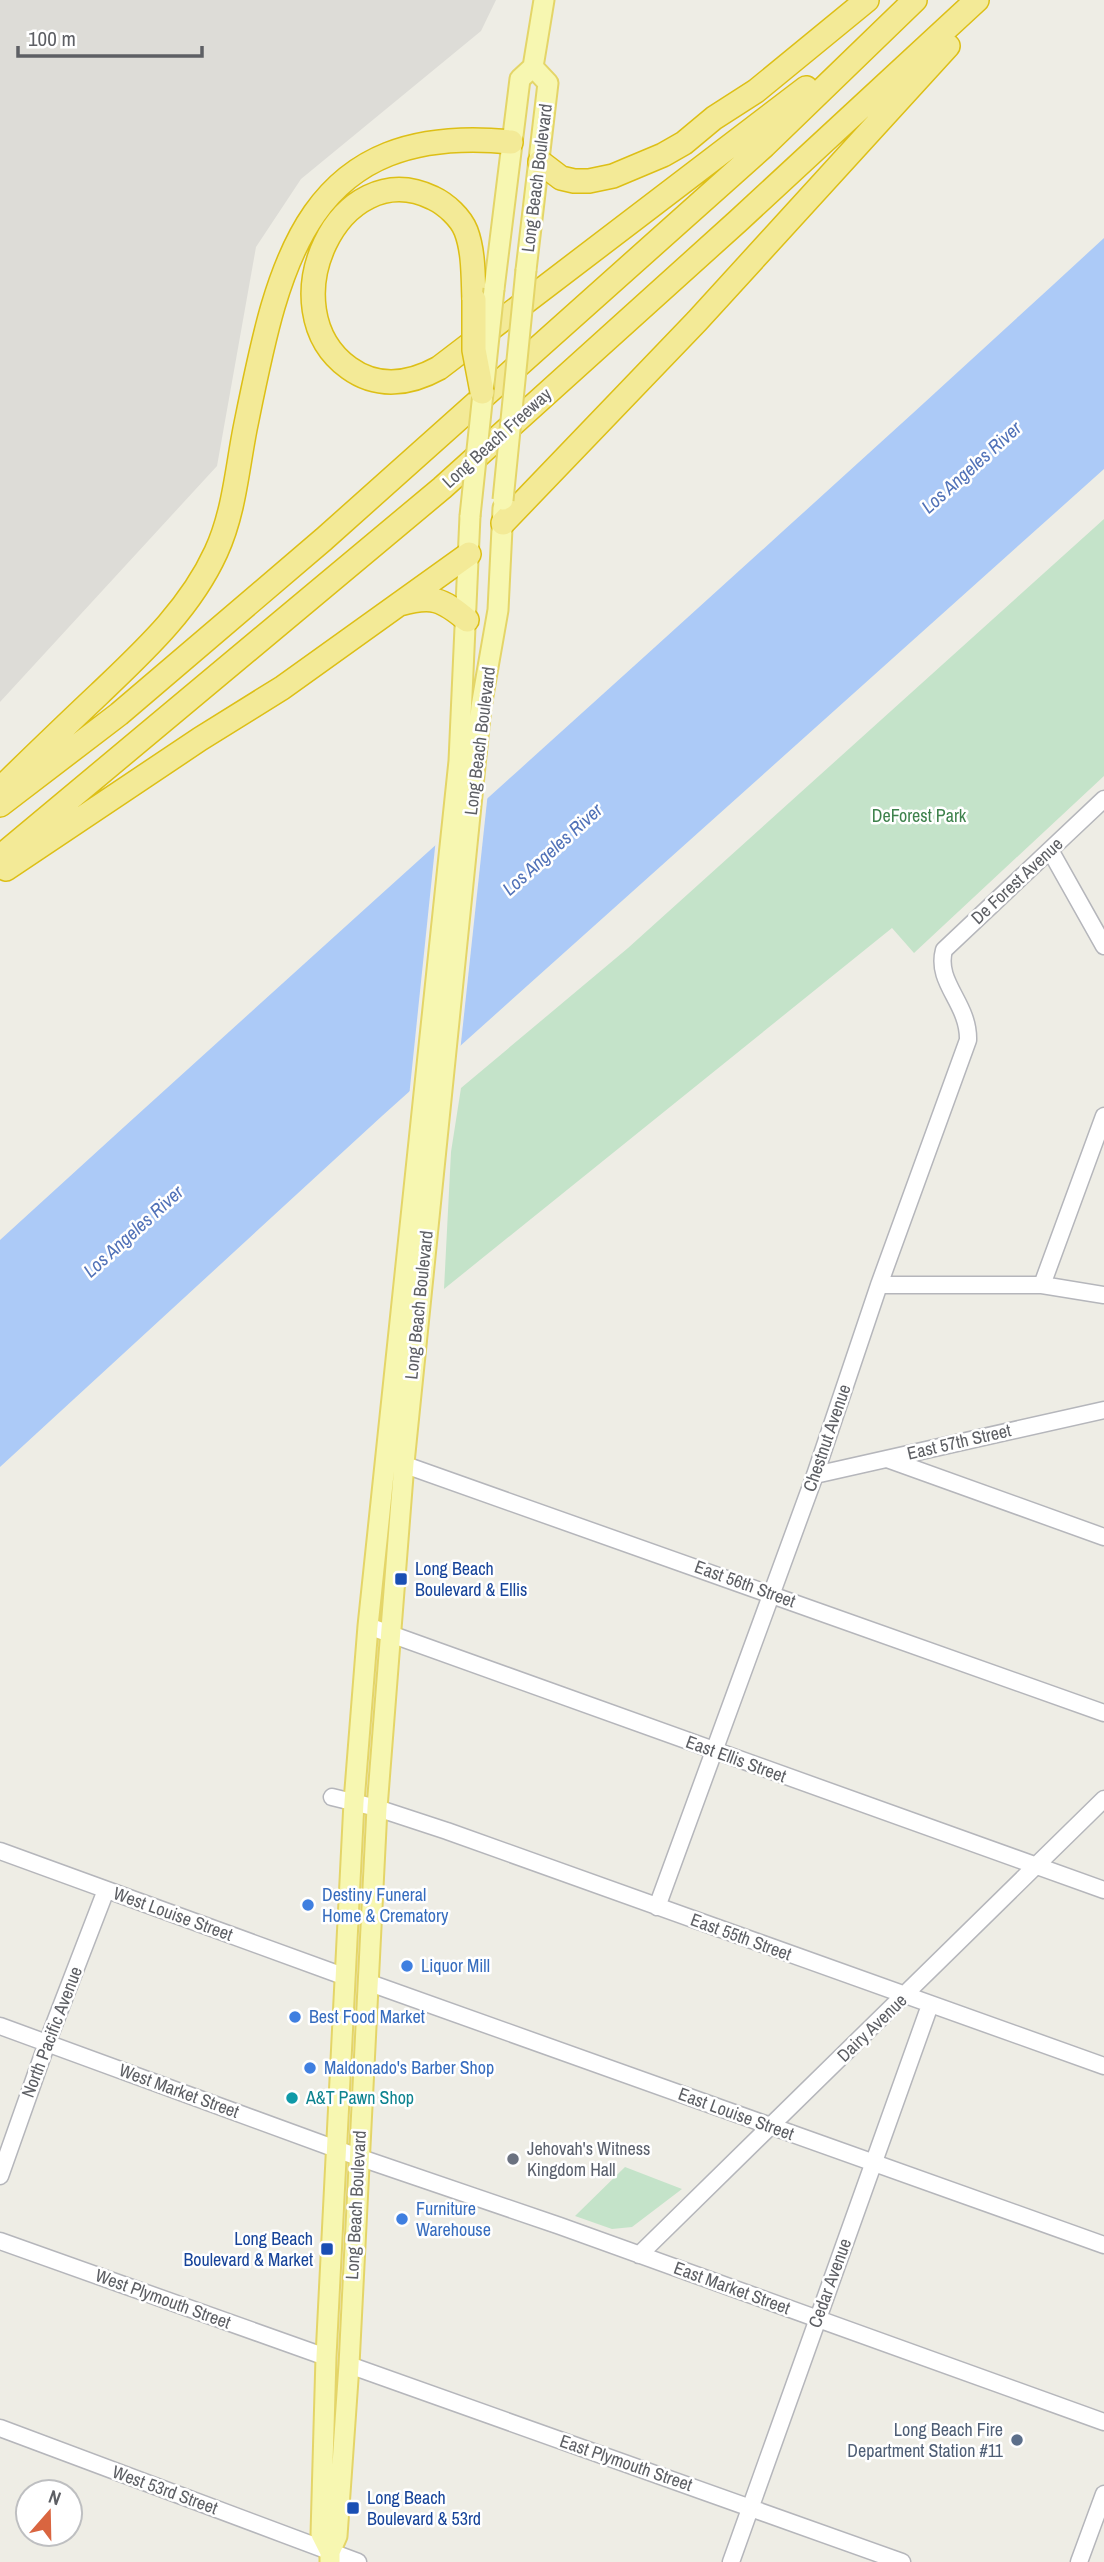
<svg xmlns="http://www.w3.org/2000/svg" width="1104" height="2562" font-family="'Archivo Narrow',sans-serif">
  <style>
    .industrial { fill: #dddcd7 }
    .green { fill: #c4e3c9 }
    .water { fill: #accaf7 }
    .pier { fill: #eeede5 }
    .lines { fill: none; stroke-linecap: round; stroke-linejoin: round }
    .minor-casing { stroke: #b5b6bb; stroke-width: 19 }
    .major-casing { stroke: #e4d568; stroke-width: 23 }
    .highway-casing { stroke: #ddbf16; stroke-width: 26 }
    .minor { stroke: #fff; stroke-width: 16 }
    .major { stroke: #f7f7b1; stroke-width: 19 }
    .highway { stroke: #f3ea97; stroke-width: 23 }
    .major-bridge-casing { stroke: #e4d568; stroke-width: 23; stroke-linecap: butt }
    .highway-bridge-casing { stroke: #ddbf16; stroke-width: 26; stroke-linecap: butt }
    .major-bridge { stroke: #f7f7b1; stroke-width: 19 }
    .highway-bridge { stroke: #f3ea97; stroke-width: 23 }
    .transit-dot { fill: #1a4fb4; stroke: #fff; stroke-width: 2.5 }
    .shop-dot { fill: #3f7fe0; stroke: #fff; stroke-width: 2.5 }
    .culture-dot { fill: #0f9aa8; stroke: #fff; stroke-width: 2.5 }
    .worship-dot { fill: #6b7280; stroke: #fff; stroke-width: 2.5 }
    .service-dot { fill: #5c6f8a; stroke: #fff; stroke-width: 2.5 }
    .labels { text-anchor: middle; stroke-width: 5; stroke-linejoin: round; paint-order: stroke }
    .street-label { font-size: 18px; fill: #5d5f64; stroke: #fff }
    .park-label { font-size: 18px; fill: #3e824c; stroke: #fff }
    .transit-label { font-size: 18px; fill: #164399; stroke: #fff; text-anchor: start }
    .shop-label { font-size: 18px; fill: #366cbe; stroke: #fff; text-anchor: start }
    .culture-label { font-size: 18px; fill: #0d838f; stroke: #fff; text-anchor: start }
    .worship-label { font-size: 18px; fill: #5b616d; stroke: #fff; text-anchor: start }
    .service-label { font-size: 18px; fill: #4e5e75; stroke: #fff; text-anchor: end }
    .water-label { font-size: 19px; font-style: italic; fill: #5172b8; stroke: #fff }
  </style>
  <rect width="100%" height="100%" fill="#eeede5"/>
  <!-- industrial -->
  <path class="industrial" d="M0 0H496L481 31 301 179 256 247 217 466 0 702Z"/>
  <!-- green -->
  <path class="green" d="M1104 519V776L914 953 892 928 444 1289 451 1152 461 1088 628 948Z
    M625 2167 682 2189 632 2227 612 2229 575 2216Z"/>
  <!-- water -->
  <path class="water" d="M1104 238V469L382 1116 0 1467V1240C367 905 738 575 1104 238Z"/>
  <!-- pier -->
  <path class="pier" d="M488 792 460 1052 409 1097 436 838Z"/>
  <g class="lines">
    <!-- minor casing -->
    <g class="minor-casing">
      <path id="minor" d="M1050 850 1104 946
        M879 1285H1042L1104 1295
        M1042 1285 1104 1116
        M887 1459 1104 1537
        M394 1461 1104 1713
        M815 1475 1104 1410
        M368 1626 1104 1890
        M332 1797 377 1808 447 1831 1104 2066
        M0 1851 346 1977
        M657 1907 815 1475 879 1285 968 1040C969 1003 935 983 944 950L1104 799
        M367 1982 1104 2245
        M0 2026 358 2157 560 2226 1104 2422
        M0 2176 47 2043 106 1890
        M0 2241 326 2357
        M639 2255 1104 1799
        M349 2365 902 2562
        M0 2428 358 2562
        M731 2562 930 2005
        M1079 2562 1104 2494"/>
    </g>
    <!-- major casing -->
    <g class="major-casing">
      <path id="major" d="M526 270 548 83 533 67
        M494 289 520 79 533 67 544 0
        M330 2552 321 2534 326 2357 354 1802 368 1626 459 761 470 516
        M330 2562V2552L337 2536 349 2365 377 1808 404 1463 481 707 498 610 503 508"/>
    </g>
    <!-- highway casing -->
    <g class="highway-casing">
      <path id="highway" d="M540 162 561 178 574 181H589L613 176 663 155 684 143 714 118 756 91 867 0
        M474 300C473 278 474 252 466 231 461 218 446 204 433 198 339 152 267 309 349 368 378 389 410 384 439 368L806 88
        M503 523 697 321 948 46
        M400 604C432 595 442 599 467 620
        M0 789C33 757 66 725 99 694 144 651 190 609 216 552 234 513 237 470 245 429 278 266 303 121 511 142
        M0 805 119 714 324 539 764 146 915 0
        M0 857 442 488 738 221 977 0
        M6 869 200 739 282 688 469 554"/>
    </g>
    <!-- minor -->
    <use href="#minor" class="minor"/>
    <!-- major -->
    <use href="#major" class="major"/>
    <!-- highway -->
    <use href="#highway" class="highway"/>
    <!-- major-bridge casing -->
    <g class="major-bridge-casing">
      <path id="major-bridge" d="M503 500 526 270
        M470 516 494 289"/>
    </g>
    <!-- highway-bridge casing -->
    <g class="highway-bridge-casing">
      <path id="highway-bridge" d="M474 300V350L482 392"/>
    </g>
    <!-- major-bridge -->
    <use href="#major-bridge" class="major-bridge"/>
    <!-- highway-bridge -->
    <use href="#highway-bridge" class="highway-bridge"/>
  </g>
  <!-- markers -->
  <g class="transit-dot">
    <rect x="394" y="1572" width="14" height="14" rx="3.5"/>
    <rect x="320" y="2242" width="14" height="14" rx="3.5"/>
    <rect x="346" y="2501" width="14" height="14" rx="3.5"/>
  </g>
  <g class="shop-dot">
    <circle cx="308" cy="1905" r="7"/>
    <circle cx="407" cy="1966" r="7"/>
    <circle cx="295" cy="2017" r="7"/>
    <circle cx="310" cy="2068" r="7"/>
    <circle cx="402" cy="2219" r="7"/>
  </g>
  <circle class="culture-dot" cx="292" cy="2098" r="7"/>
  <circle class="worship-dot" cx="513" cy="2159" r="7"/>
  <circle class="service-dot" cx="1017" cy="2440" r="7"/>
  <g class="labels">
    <!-- street labels -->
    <g class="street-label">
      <text transform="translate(537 178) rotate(-83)" y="6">Long Beach Boulevard</text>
      <text transform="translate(497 438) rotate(-42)" y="6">Long Beach Freeway</text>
      <text transform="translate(480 741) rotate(-83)" y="6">Long Beach Boulevard</text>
      <text transform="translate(1017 881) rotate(-43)" y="6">De Forest Avenue</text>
      <text transform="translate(419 1305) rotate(-84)" y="6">Long Beach Boulevard</text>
      <text transform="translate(827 1438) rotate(-71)" y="6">Chestnut Avenue</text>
      <text transform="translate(959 1442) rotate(-13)" y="6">East 57th Street</text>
      <text transform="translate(745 1584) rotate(20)" y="6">East 56th Street</text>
      <text transform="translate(736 1759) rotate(20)" y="6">East Ellis Street</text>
      <text transform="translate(173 1914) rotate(20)" y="6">West Louise Street</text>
      <text transform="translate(741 1937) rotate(20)" y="6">East 55th Street</text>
      <text transform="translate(872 2028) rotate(-44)" y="6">Dairy Avenue</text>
      <text transform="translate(52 2032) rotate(-69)" y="6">North Pacific Avenue</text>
      <text transform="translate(179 2091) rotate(20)" y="6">West Market Street</text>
      <text transform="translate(736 2114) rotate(20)" y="6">East Louise Street</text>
      <text transform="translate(356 2205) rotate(-87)" y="6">Long Beach Boulevard</text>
      <text transform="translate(830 2283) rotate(-70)" y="6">Cedar Avenue</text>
      <text transform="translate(732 2288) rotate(20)" y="6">East Market Street</text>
      <text transform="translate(163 2299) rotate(20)" y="6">West Plymouth Street</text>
      <text transform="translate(626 2463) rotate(19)" y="6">East Plymouth Street</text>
      <text transform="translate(165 2490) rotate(20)" y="6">West 53rd Street</text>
    </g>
    <!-- park labels -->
    <g class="park-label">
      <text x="919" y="822">DeForest Park</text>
    </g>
    <!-- transit labels -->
    <g class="transit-label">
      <text x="415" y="1575">Long Beach<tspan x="415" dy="21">Boulevard &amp; Ellis</tspan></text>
      <text x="313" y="2245" text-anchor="end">Long Beach<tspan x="313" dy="21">Boulevard &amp; Market</tspan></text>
      <text x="367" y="2504">Long Beach<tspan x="367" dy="21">Boulevard &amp; 53rd</tspan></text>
    </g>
    <!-- shop labels -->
    <g class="shop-label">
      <text x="322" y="1901">Destiny Funeral<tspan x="322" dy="21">Home &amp; Crematory</tspan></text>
      <text x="421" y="1972">Liquor Mill</text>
      <text x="309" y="2023">Best Food Market</text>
      <text x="324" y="2074">Maldonado's Barber Shop</text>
      <text x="416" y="2215">Furniture<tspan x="416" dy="21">Warehouse</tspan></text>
    </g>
    <!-- culture labels -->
    <g class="culture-label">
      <text x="306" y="2104">A&amp;T Pawn Shop</text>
    </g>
    <!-- worship labels -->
    <g class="worship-label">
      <text x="527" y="2155">Jehovah's Witness<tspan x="527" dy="21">Kingdom Hall</tspan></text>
    </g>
    <!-- service labels -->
    <g class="service-label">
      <text x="1003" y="2436">Long Beach Fire<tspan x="1003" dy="21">Department Station #11</tspan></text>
    </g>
    <!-- water labels -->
    <g class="water-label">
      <text transform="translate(971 467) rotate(-42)" y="7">Los Angeles River</text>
      <text transform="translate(552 849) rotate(-42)" y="7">Los Angeles River</text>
      <text transform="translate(133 1231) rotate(-42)" y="7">Los Angeles River</text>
    </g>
  </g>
  <!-- north arrow -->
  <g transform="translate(49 2513) rotate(20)"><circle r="33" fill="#ffffff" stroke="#bebfc1" stroke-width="2"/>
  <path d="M0-5L12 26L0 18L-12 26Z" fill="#d96540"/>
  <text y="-10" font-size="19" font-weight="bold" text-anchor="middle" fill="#5d5f64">N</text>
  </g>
  <!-- scale -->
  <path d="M18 46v10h184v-10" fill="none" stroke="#5d5f64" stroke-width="3.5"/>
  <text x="28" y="46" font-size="21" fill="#5d5f64" stroke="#ffffff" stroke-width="5" paint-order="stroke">100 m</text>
</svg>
